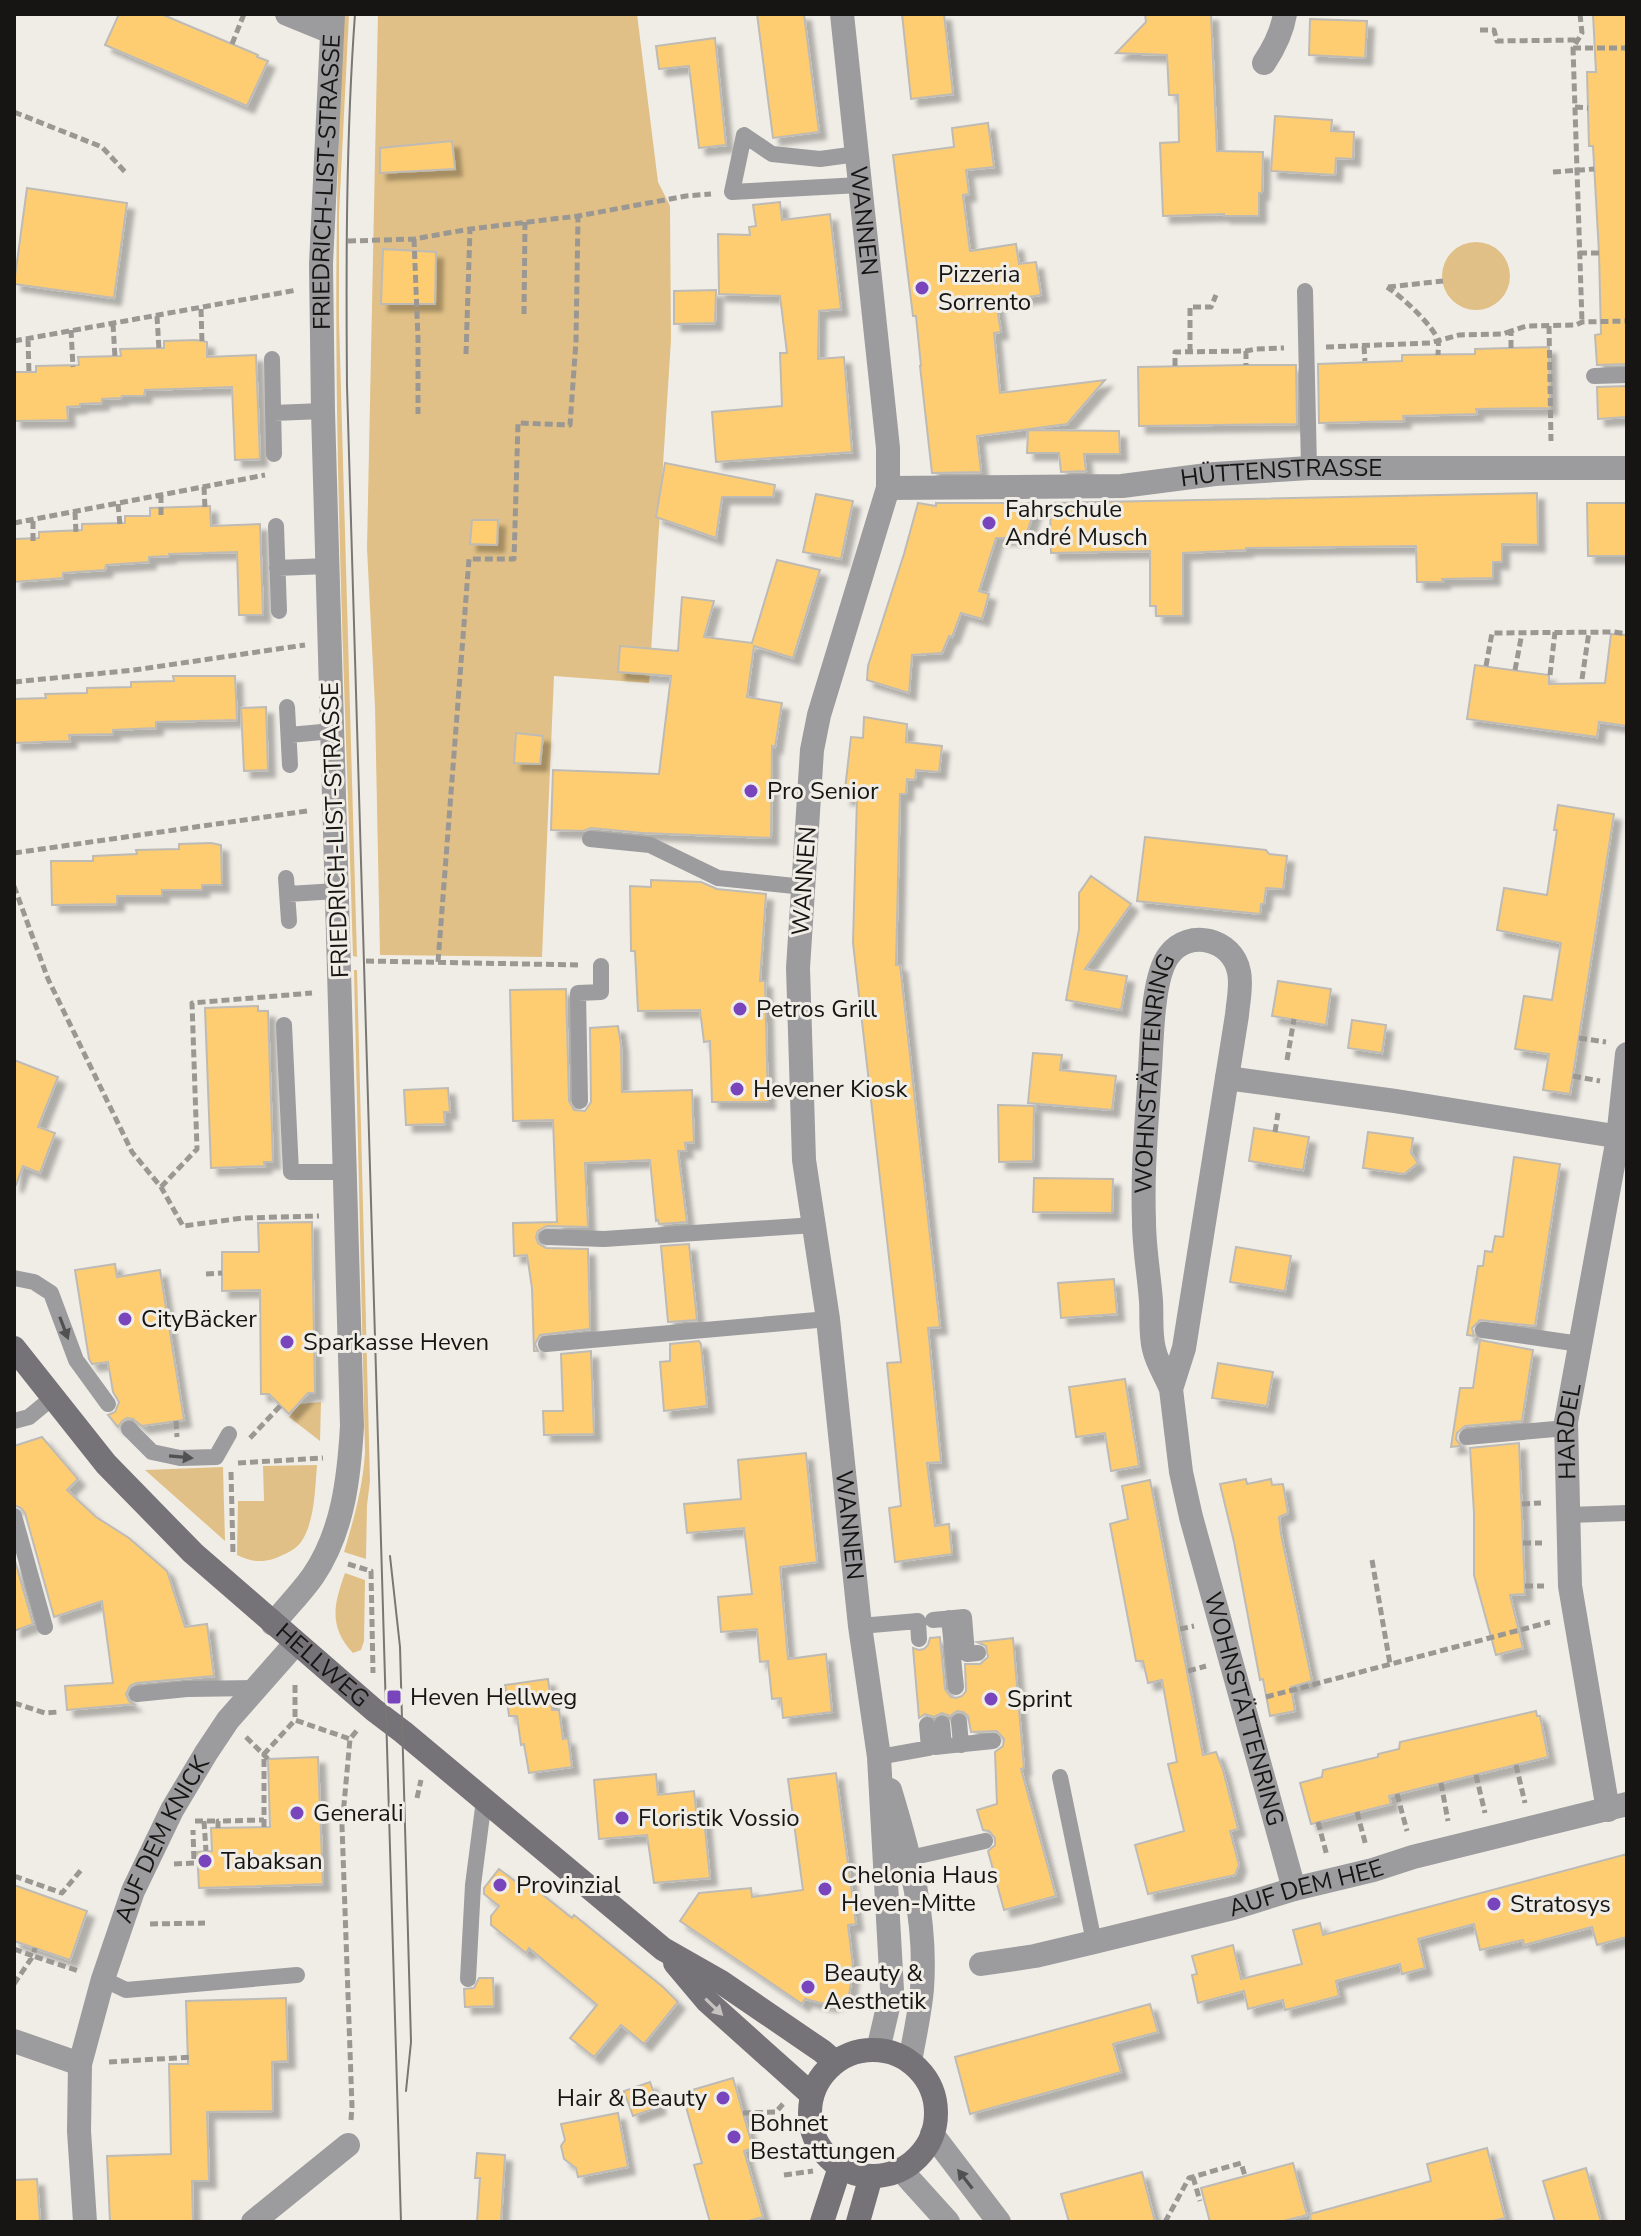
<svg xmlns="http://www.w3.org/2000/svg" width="1641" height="2236" font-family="'Nunito Sans',sans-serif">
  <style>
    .green { fill: #e0c086 }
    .building { fill: #fecd71; stroke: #bebbb6; stroke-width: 2; filter: url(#shadow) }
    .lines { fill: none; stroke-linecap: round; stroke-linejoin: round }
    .path { stroke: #9b9894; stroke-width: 5; stroke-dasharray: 8 4; stroke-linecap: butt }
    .lane { stroke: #9c9b9d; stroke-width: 16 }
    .street { stroke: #9c9b9d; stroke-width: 24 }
    .secondary { stroke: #757377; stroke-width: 24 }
    .tram { stroke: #797773; stroke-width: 2 }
    .oneway { fill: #525151 }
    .oneway2 { fill: #c5c2c0 }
    .poi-dot { fill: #7945bc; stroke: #f0ede7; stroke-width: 3 }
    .labels { text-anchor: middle; stroke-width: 6; stroke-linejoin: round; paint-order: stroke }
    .street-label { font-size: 24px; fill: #161513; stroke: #f0ede7 }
    .poi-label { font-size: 24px; fill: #161513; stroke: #f0ede7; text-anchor: start }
  </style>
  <defs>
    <filter id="shadow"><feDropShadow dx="7" dy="7" stdDeviation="2" flood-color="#0004"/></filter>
  </defs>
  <rect width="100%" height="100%" fill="#f0ede7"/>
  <!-- green -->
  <path class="green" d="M344 14H349L339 214V320L357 957 353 956C344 642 326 328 344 14Z
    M378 14H637L658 182 670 206 671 340 649 683 554 676 542 957 380 955 375 707 367 548Z
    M1442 276a34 34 0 1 1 68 0a34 34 0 1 1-68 0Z
    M354 970H357L370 1481 367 1505 366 1559 344 1552C354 1518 363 1487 365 1452Z
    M321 1402 320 1441 289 1417 300 1404Z
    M317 1465C315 1488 315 1518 303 1539 298 1549 284 1555 273 1559 259 1563 250 1561 237 1555L238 1501H264L263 1466Z
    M223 1467 225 1541 145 1470Z
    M345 1573 365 1580 364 1641 361 1650 353 1653C328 1626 334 1604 345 1573Z"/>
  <!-- building -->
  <path class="building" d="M119 14H161L258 55 257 57 268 61 247 106 105 45Z
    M757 14H804L819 132 773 138Z
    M902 14H944L953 94 911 99Z
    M1145 14H1211L1217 151 1263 152 1262 193H1259V216H1224V214L1163 216 1160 143 1179 142 1178 95H1169L1167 55 1116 53 1146 22Z
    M1593 14H1627V364L1597 365 1595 335 1601 334 1599 253 1593 146H1589L1587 72H1596Z
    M1310 19 1367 21 1365 58 1309 55Z
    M715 38 726 145 699 148 689 66 659 69 656 46Z
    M1275 116 1332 120 1331 131 1354 132 1353 159 1336 158 1335 175 1271 171Z
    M988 123 994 167 966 170 969 194 963 195 970 251 1016 244 1019 264 1036 262 1041 295 996 302 1001 332 994 333 1000 393 1105 380 1067 424 977 436 981 472 932 473 920 366H921L916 316H913L893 155 954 147 952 128Z
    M452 141 455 169 380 173V148Z
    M27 188 127 203 114 298 14 284Z
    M780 202 782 220 830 214 841 309 819 311 818 359 844 357 852 452 716 462 712 412 782 406 780 353H787L780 296 719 294 718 234 750 235 749 227 756 226 753 205Z
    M383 249 436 252 435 304H381Z
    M716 290 715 323 674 324V291Z
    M196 340 207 342V357L256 355 260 459 235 460 232 387 145 390 144 396H122L121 398 102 399V403L80 404V406L67 407 68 420 14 421V372H36V366L79 365 78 357 121 356 120 349 164 348V341Z
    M1549 347 1550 408 1476 409 1477 414 1403 416 1404 421 1319 423 1318 364 1402 361V355L1475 354V349Z
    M1246 365H1296L1297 424 1139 426 1138 367Z
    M1627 386V417L1598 419 1597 387Z
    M1028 430 1119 431 1120 454H1084L1086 471 1061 472 1059 453H1027Z
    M665 463 775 485 773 497H722L716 538 656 517Z
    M1537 493 1538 545 1502 544V562H1493V578L1442 579 1443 582H1417L1416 546 1246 548V550L1183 553V616H1156V606H1150V551L1051 553 1050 503Z
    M816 494 853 501 841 559 803 552Z
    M918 503 936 506V503H1037L1025 538H996L979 591 989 594 982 619 961 613 952 637 949 636 942 653 912 655 909 693 867 680 868 666 904 554Z
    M1587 503H1627V556H1588Z
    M210 506 211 526 260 524 263 615H239L237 552 169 554V556L149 557V562L106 565 105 570 63 573V578L14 582V539L39 538V532L82 530V524L125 523V516H150V508Z
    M472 520H498L497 545 470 544Z
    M777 560 820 570 793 658 754 646 747 697 782 703 775 747 772 746 771 838 643 833 591 828 583 831 551 830 553 770 659 774 671 676 618 672 620 646 678 651 682 597 714 601 704 637 752 643Z
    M1611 634 1627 635V726L1599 722 1597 737 1467 719 1475 665 1549 675V684L1605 683Z
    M173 676H235L237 720 156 722V728L113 730V734L69 735 70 741 14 743V699L46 698 45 694 87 693V688L131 687V682L174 681Z
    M266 707 268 770 244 771 241 708Z
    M864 717 907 724 906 742 942 746 939 772 916 770 915 780 907 779 906 794H900L896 965H900L940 1327 928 1328 941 1462 927 1463 935 1526 949 1524 952 1554 895 1562 889 1508 901 1506 887 1363 901 1362 853 943 857 797 844 798 851 737 863 738Z
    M516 733 543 736 540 764 514 763Z
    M1558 805 1614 814 1570 1094 1543 1090 1549 1054 1515 1049 1524 996 1552 1000 1561 943 1497 930 1504 888 1547 895 1557 830H1554Z
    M1145 837 1266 850 1269 854 1287 856 1283 889 1266 888 1264 904H1261L1260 914 1137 901Z
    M211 843 221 845 222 885H202V890H162V896H117V904L52 905 51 861H93V856L137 854 136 850 179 849V844Z
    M1091 876 1131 904 1085 969 1127 976 1121 1010 1066 1000 1079 929V893Z
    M651 880 701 882 717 889 766 894 760 981H765L768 1102H712L710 1041 704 1042 700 1010 638 1011 635 951H631L630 886 651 887Z
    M1278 981 1331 989 1326 1025 1272 1016Z
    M566 989 569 1101 574 1110 585 1111 591 1102 590 1028 618 1026 621 1045 622 1092 692 1090 694 1142 685 1143 686 1151H678L687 1222 659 1224 658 1220 656 1221 650 1160 585 1163 588 1227 547 1226 538 1231 536 1237 538 1243 546 1248 588 1249 590 1329 540 1335 535 1344 538 1351H534L532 1288 527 1255 514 1256 513 1223 557 1222 553 1120 513 1121 510 990Z
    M258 1006V1011H268L273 1162H264L265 1166 211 1168 205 1008Z
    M1352 1020 1386 1025 1382 1053 1348 1048Z
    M1033 1053 1062 1055 1060 1070 1116 1076 1112 1110 1028 1103Z
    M14 1060 58 1077 38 1127 55 1133 40 1173 23 1166 16 1185H14Z
    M448 1088 450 1112H444L445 1124 406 1125 404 1090Z
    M998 1105 1034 1106 1033 1161 999 1162Z
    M1254 1128 1309 1137 1303 1170 1249 1161Z
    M1368 1132 1413 1138 1411 1153 1418 1163 1404 1174 1363 1168Z
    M1514 1157 1560 1164 1535 1326 1480 1320 1472 1328 1474 1336 1467 1335 1478 1266H1483L1485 1251 1492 1252 1495 1236 1503 1237Z
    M1034 1178 1113 1179 1112 1213 1033 1212Z
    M312 1222 315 1393H308L289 1414 269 1394H261L260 1290 222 1291V1252H259L258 1223Z
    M689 1244 697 1320 668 1322 661 1246Z
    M1236 1247 1291 1256 1285 1291 1230 1282Z
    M115 1264 117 1277 160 1270 184 1420 142 1426 133 1419 127 1418 122 1421 118 1427 108 1415 115 1412 119 1402 113 1392 108 1362 92 1364 89 1359 75 1270Z
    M1114 1279 1117 1314 1061 1318 1058 1283Z
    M1480 1340 1533 1350 1522 1421 1465 1426 1457 1433 1456 1439 1461 1446 1451 1447 1460 1388H1473Z
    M699 1341 701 1344 707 1406 664 1411 660 1362 670 1361V1344Z
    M591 1351 594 1434 544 1435 543 1411H563L561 1354Z
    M1218 1363 1273 1372 1267 1406 1212 1398Z
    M1125 1379 1139 1466 1111 1471 1105 1433 1076 1437 1069 1387Z
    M42 1437 78 1479 67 1490 96 1517 129 1538 167 1571 185 1627 207 1624 214 1676 136 1683 130 1686 126 1694 129 1701 134 1704 67 1710 65 1686 113 1683 102 1601 54 1617 25 1513 21 1508 14 1505V1446Z
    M1519 1443 1525 1594 1510 1595 1523 1648 1496 1655 1474 1575V1513L1470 1448Z
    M806 1453 817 1562 780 1567 788 1659 826 1654 832 1712 783 1718 781 1698 772 1699 768 1661 760 1662 757 1629 721 1632 718 1597 752 1594 744 1528 687 1533 684 1504 741 1499 738 1460Z
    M1246 1479 1247 1484 1271 1479 1272 1485 1283 1484 1288 1513 1279 1517 1281 1534 1312 1681 1291 1687 1295 1711 1270 1716 1263 1679 1260 1680 1234 1542 1220 1484Z
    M1150 1480 1203 1755 1216 1752 1223 1770 1238 1829 1230 1831 1239 1865 1235 1875 1148 1894 1135 1845 1184 1831 1168 1764 1177 1762 1162 1680 1148 1683 1143 1661H1136L1110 1524 1128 1519 1122 1486Z
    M14 1557 33 1624 14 1631Z
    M940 1637 945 1689 951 1697 956 1698 962 1696 966 1691 965 1664H980L988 1657 986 1646 977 1642 1013 1638 1024 1768 1021 1769 1056 1896 1004 1910 988 1851 995 1845V1838L989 1831 983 1830 977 1810 997 1804 995 1752 1003 1746 1004 1739 997 1731 971 1732 968 1716 963 1712 957 1711 950 1716 942 1713 934 1717 925 1714 919 1718 913 1648 919 1650 924 1649 928 1645 930 1638Z
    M548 1679 552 1710H559L563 1739 568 1738 572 1767 529 1773 524 1744 521 1745 517 1716H509L505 1685Z
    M1536 1711 1537 1716H1540L1548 1757 1389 1796 1391 1804 1311 1824 1300 1783 1322 1777 1323 1770 1378 1757V1754L1399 1749 1400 1742Z
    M318 1757 323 1884 199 1888 197 1852 212 1851 211 1828 270 1827 268 1759Z
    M836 1773 856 1924 848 1925 853 1967 849 1996 829 2005 805 1999 802 2004 680 1921 699 1893 751 1888 752 1897 803 1890 788 1779Z
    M656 1774 658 1795 694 1791 696 1810 703 1809 710 1878 654 1883 647 1835 599 1839 594 1780Z
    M1627 1854V1937L1597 1945 1592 1927 1524 1945 1523 1940 1480 1950 1474 1924 1418 1939 1425 1968 1402 1974 1400 1964 1336 1981 1339 1996 1285 2010 1283 2000 1248 2009 1244 1991 1198 2003 1192 1975 1197 1974 1192 1956 1233 1945 1241 1979 1302 1964 1293 1930 1320 1923 1323 1935Z
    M499 1869 515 1881 519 1876 572 1918 574 1915 663 1987 678 2002 644 2044 621 2025 594 2057 570 2038 597 2005 529 1948 526 1953 491 1925V1916L499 1906 484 1894V1888Z
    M14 1885 87 1911 70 1960 14 1941Z
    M479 1978H493L494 2006 465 2007 464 1989 474 1988Z
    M286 1998 288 2061 272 2062 273 2111 207 2112 209 2181H192L193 2222H110L107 2156 171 2154 169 2064H188L186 2001Z
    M1150 2004 1158 2032 1113 2044 1121 2072 970 2114 955 2057Z
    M733 2078 753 2148 744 2151 763 2217 745 2222H710L694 2165 702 2163 682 2093Z
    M650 2082 659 2107 633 2116 624 2091Z
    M618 2113 628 2167 578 2177 576 2168 564 2159 561 2146 565 2140 561 2124Z
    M1487 2148 1505 2218 1489 2222H1311L1310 2214 1431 2181 1427 2164Z
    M477 2153 505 2155 501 2222H477L480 2178H475Z
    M1293 2163 1307 2215 1280 2222H1210L1201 2188Z
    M1586 2168 1601 2222H1555L1543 2181Z
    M1142 2172 1155 2222H1069L1061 2194Z
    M37 2179 40 2222H14V2180Z"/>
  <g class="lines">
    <!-- path -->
    <path class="path" d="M1580 14 1582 33 1573 48 1582 322
      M1480 30H1494L1497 41 1576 40
      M232 44 244 14
      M1573 48H1627
      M1575 107 1588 108
      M14 112 102 147 127 174
      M1553 172 1594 169
      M414 239 418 339V414
      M348 241 414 239 470 229 578 216 686 196 711 194
      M1579 253H1599
      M1387 287C1400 295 1435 327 1438 341 1439 346 1438 350 1438 355
      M1388 287 1443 281
      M201 309 202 342
      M524 314 525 222
      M157 316 159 350
      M113 324 115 358
      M1549 326 1551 441
      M71 330 73 367
      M28 339 29 374
      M14 341 297 290
      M1364 346 1365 361
      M1326 347 1430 343 1459 335 1503 334 1511 331
      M1511 348V331L1526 326 1576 325 1582 322 1627 321
      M1246 351V365
      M1190 352V307H1211L1216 295
      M466 354 470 229
      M1175 366V352L1246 351 1256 349 1284 348
      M204 487 205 508
      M118 504 120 525
      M75 512 76 533
      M161 515V496
      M14 523 265 475
      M33 541V520
      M1486 666 1492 633 1614 632 1627 634
      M1515 670 1522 633
      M1550 675 1555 632
      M1582 679 1589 632
      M14 682 134 670 305 645
      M14 853 307 811
      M14 886 48 979 132 1152 161 1187 183 1226 243 1218 319 1216
      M366 961 580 965
      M438 962 469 559H514L518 423 570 425 576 341 578 216
      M1579 1038 1606 1042
      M1287 1060 1294 1019
      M1573 1076 1600 1081
      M1275 1132 1278 1113
      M161 1187 197 1149 192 1003 312 993
      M206 1274 222 1273
      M176 1421 177 1437
      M250 1438 281 1405
      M238 1463 323 1458
      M231 1472 233 1554
      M1522 1504 1541 1503
      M1523 1543H1542
      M1372 1560 1390 1664
      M348 1564 371 1571 373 1673
      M1525 1586H1544
      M1180 1629 1194 1626
      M1188 1671 1206 1666
      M295 1685V1720
      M1266 1697 1550 1622
      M14 1703 45 1713 58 1712
      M246 1737 268 1759
      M1516 1765 1525 1803
      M1476 1775 1485 1813
      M1441 1783 1448 1821
      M1397 1794 1407 1831
      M417 1798 421 1780
      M1357 1812 1366 1846
      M195 1821H218
      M204 1821 206 1851
      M1318 1822 1327 1856
      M264 1827V1754L295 1720 350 1739
      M218 1828V1821L264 1820
      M174 1864 194 1863 193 1830
      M14 1876 62 1893 81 1870
      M150 1924 205 1923
      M14 1949 33 1956 35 1948
      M14 1984 33 1956 79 1971
      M109 2062 192 2057
      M743 2113 776 2112 783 2104
      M351 2120 352 2107 342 1826 350 1739 358 1729
      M784 2175 813 2171
      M1193 2177 1200 2201
      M1165 2222 1189 2178 1241 2163 1245 2176"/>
    <!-- lane -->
    <path class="lane" d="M857 154 820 159 772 154 744 135 732 192 860 185
      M1305 291 1309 468
      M272 359 274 454
      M1594 376 1627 375
      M273 413 323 411
      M276 526 279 611
      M277 568 328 566
      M287 707 290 765
      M289 735 333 731
      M590 839 650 845 718 878 804 887
      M286 878 289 921
      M288 894 337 891
      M284 1025 291 1172H345
      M580 1101 578 993 601 992V966
      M547 1237 604 1239 815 1225
      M14 1278 34 1282 51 1293 76 1360 108 1404
      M1483 1330 1580 1344
      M546 1344 828 1319
      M14 1421 29 1417 52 1398
      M129 1429 152 1452 180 1458 216 1457 229 1434
      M1467 1437 1566 1428
      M1569 1515 1627 1513
      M14 1516 45 1627
      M949 1618 956 1687
      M933 1620 964 1617 967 1654 978 1653
      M860 1626 918 1621 919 1639
      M137 1694 187 1689 256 1688
      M959 1722 961 1745
      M944 1746 993 1741
      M935 1747 944 1746 942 1724
      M879 1757 929 1748 927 1725
      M1060 1777 1094 1942
      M901 1860 985 1841
      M103 1979 126 1990 297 1975
      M468 1979 473 1885 484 1800"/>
    <!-- street -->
    <g class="street">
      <path d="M287 14 331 32"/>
      <path id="s1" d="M842 14 888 448V488L819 715 812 750 798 968 804 1160 828 1319 860 1626 879 1757 892 1990 878 2050"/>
      <path d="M1264 63C1274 48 1282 32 1285 14"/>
      <path id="s2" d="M888 488 1122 486 1215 474 1309 468H1627"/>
      <path d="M1227 1078 1395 1101 1627 1138"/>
      <path id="s3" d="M1171 1389C1166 1376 1157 1363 1154 1349 1150 1334 1152 1316 1151 1301 1149 1274 1144 1248 1144 1221 1142 1170 1147 1119 1150 1069 1152 1040 1152 977 1169 955 1189 928 1233 939 1239 972 1242 985 1238 1002 1237 1015L1184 1348 1171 1389 1181 1472 1191 1517 1294 1889"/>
      <path id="s4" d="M273 1624C286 1608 301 1593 313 1576 343 1532 349 1478 352 1426L323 411 321 264 333 14"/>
      <path d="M890 1790C910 1856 927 1919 922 1989 920 2013 914 2038 910 2062"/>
      <path id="s5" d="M1608 1810 1570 1586 1566 1422 1618 1138 1627 1054"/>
      <path id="s6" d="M981 1964 1035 1956 1094 1942 1233 1908 1294 1889 1373 1870 1413 1857 1627 1804"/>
      <path d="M14 2041 80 2064"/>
      <path d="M932 2134 999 2222"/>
      <path d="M901 2170 948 2222"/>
      <path id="s7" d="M85 2222 79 2131 80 2064 103 1979 133 1891 172 1810 206 1753 228 1720 295 1644"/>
      <path d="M253 2222 348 2145"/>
    </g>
    <!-- secondary -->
    <g class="secondary">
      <path id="s8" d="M14 1348 106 1464 193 1553 374 1710 403 1732 663 1949 721 1982 822 2051 835 2062"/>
      <path d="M675 1963 707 2001 812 2095"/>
      <circle cx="873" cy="2113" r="63"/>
      <path d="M822 2222 840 2167"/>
      <path d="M858 2222 871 2176"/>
    </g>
    <!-- tram -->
    <path class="tram" d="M355 14C346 138 346 262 347 386L401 2222
      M390 1556 400 1647 411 2042 406 2091"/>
  </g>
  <!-- one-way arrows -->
  <defs><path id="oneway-solid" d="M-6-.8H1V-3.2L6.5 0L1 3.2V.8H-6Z" transform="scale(2)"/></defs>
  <g class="oneway">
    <use href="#oneway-solid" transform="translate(64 1328) rotate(69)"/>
    <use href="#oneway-solid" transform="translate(181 1457) rotate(5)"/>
    <use href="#oneway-solid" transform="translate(965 2179) rotate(-128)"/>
  </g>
  <use class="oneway2" href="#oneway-solid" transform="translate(714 2007) rotate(44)"/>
  <!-- markers -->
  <g class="poi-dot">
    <circle cx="922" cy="288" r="8"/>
    <circle cx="989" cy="523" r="8"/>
    <circle cx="751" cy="791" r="8"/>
    <circle cx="740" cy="1009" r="8"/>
    <circle cx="737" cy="1089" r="8"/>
    <circle cx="125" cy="1319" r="8"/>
    <circle cx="287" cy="1342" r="8"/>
    <rect x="386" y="1689" width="16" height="16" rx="4"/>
    <circle cx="991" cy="1699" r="8"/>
    <circle cx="297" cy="1813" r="8"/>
    <circle cx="622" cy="1818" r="8"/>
    <circle cx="205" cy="1861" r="8"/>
    <circle cx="500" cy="1885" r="8"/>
    <circle cx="825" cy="1889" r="8"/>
    <circle cx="1494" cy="1904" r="8"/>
    <circle cx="808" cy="1987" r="8"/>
    <circle cx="723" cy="2098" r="8"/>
    <circle cx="734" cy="2137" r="8"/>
  </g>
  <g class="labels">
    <!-- street labels -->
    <g class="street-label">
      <text dy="8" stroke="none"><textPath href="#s4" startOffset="1464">FRIEDRICH-LIST-STRASSE</textPath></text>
      <text dy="8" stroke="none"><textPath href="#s1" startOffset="208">WANNEN</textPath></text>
      <text dy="8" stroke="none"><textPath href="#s2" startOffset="394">HÜTTENSTRASSE</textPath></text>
      <text transform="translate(335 830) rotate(-92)" y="8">FRIEDRICH-LIST-STRASSE</text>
      <text transform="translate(804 881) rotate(-86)" y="8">WANNEN</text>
      <text dy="8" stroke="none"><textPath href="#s3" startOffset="320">WOHNSTÄTTENRING</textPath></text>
      <text dy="8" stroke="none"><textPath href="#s5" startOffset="382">HARDEL</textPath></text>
      <text dy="8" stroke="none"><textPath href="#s1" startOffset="1528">WANNEN</textPath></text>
      <text dy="8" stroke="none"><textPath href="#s8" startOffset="444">HELLWEG</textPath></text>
      <text dy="8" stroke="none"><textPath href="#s3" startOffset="1284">WOHNSTÄTTENRING</textPath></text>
      <text dy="8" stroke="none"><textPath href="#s7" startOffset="398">AUF DEM KNICK</textPath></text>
      <text dy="8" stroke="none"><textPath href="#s6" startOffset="334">AUF DEM HEE</textPath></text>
    </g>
    <!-- poi labels -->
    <g class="poi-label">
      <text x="938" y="282">Pizzeria<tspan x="938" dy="28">Sorrento</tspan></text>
      <text x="1005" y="517">Fahrschule<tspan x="1005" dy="28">André Musch</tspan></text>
      <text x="767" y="799">Pro Senior</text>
      <text x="756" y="1017">Petros Grill</text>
      <text x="753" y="1097">Hevener Kiosk</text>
      <text x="141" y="1327">CityBäcker</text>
      <text x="303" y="1350">Sparkasse Heven</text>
      <text x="410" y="1705">Heven Hellweg</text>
      <text x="1007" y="1707">Sprint</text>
      <text x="313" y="1821">Generali</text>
      <text x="638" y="1826">Floristik Vossio</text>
      <text x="221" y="1869">Tabaksan</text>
      <text x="841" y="1883">Chelonia Haus<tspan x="841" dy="28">Heven-Mitte</tspan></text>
      <text x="516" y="1893">Provinzial</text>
      <text x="1510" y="1912">Stratosys</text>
      <text x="824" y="1981">Beauty &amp;<tspan x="824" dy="28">Aesthetik</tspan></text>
      <text x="707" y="2106" text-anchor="end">Hair &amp; Beauty</text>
      <text x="750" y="2131">Bohnet<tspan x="750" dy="28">Bestattungen</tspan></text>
    </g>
  </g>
  <!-- border -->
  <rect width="1641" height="2236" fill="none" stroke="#161513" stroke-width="32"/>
</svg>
